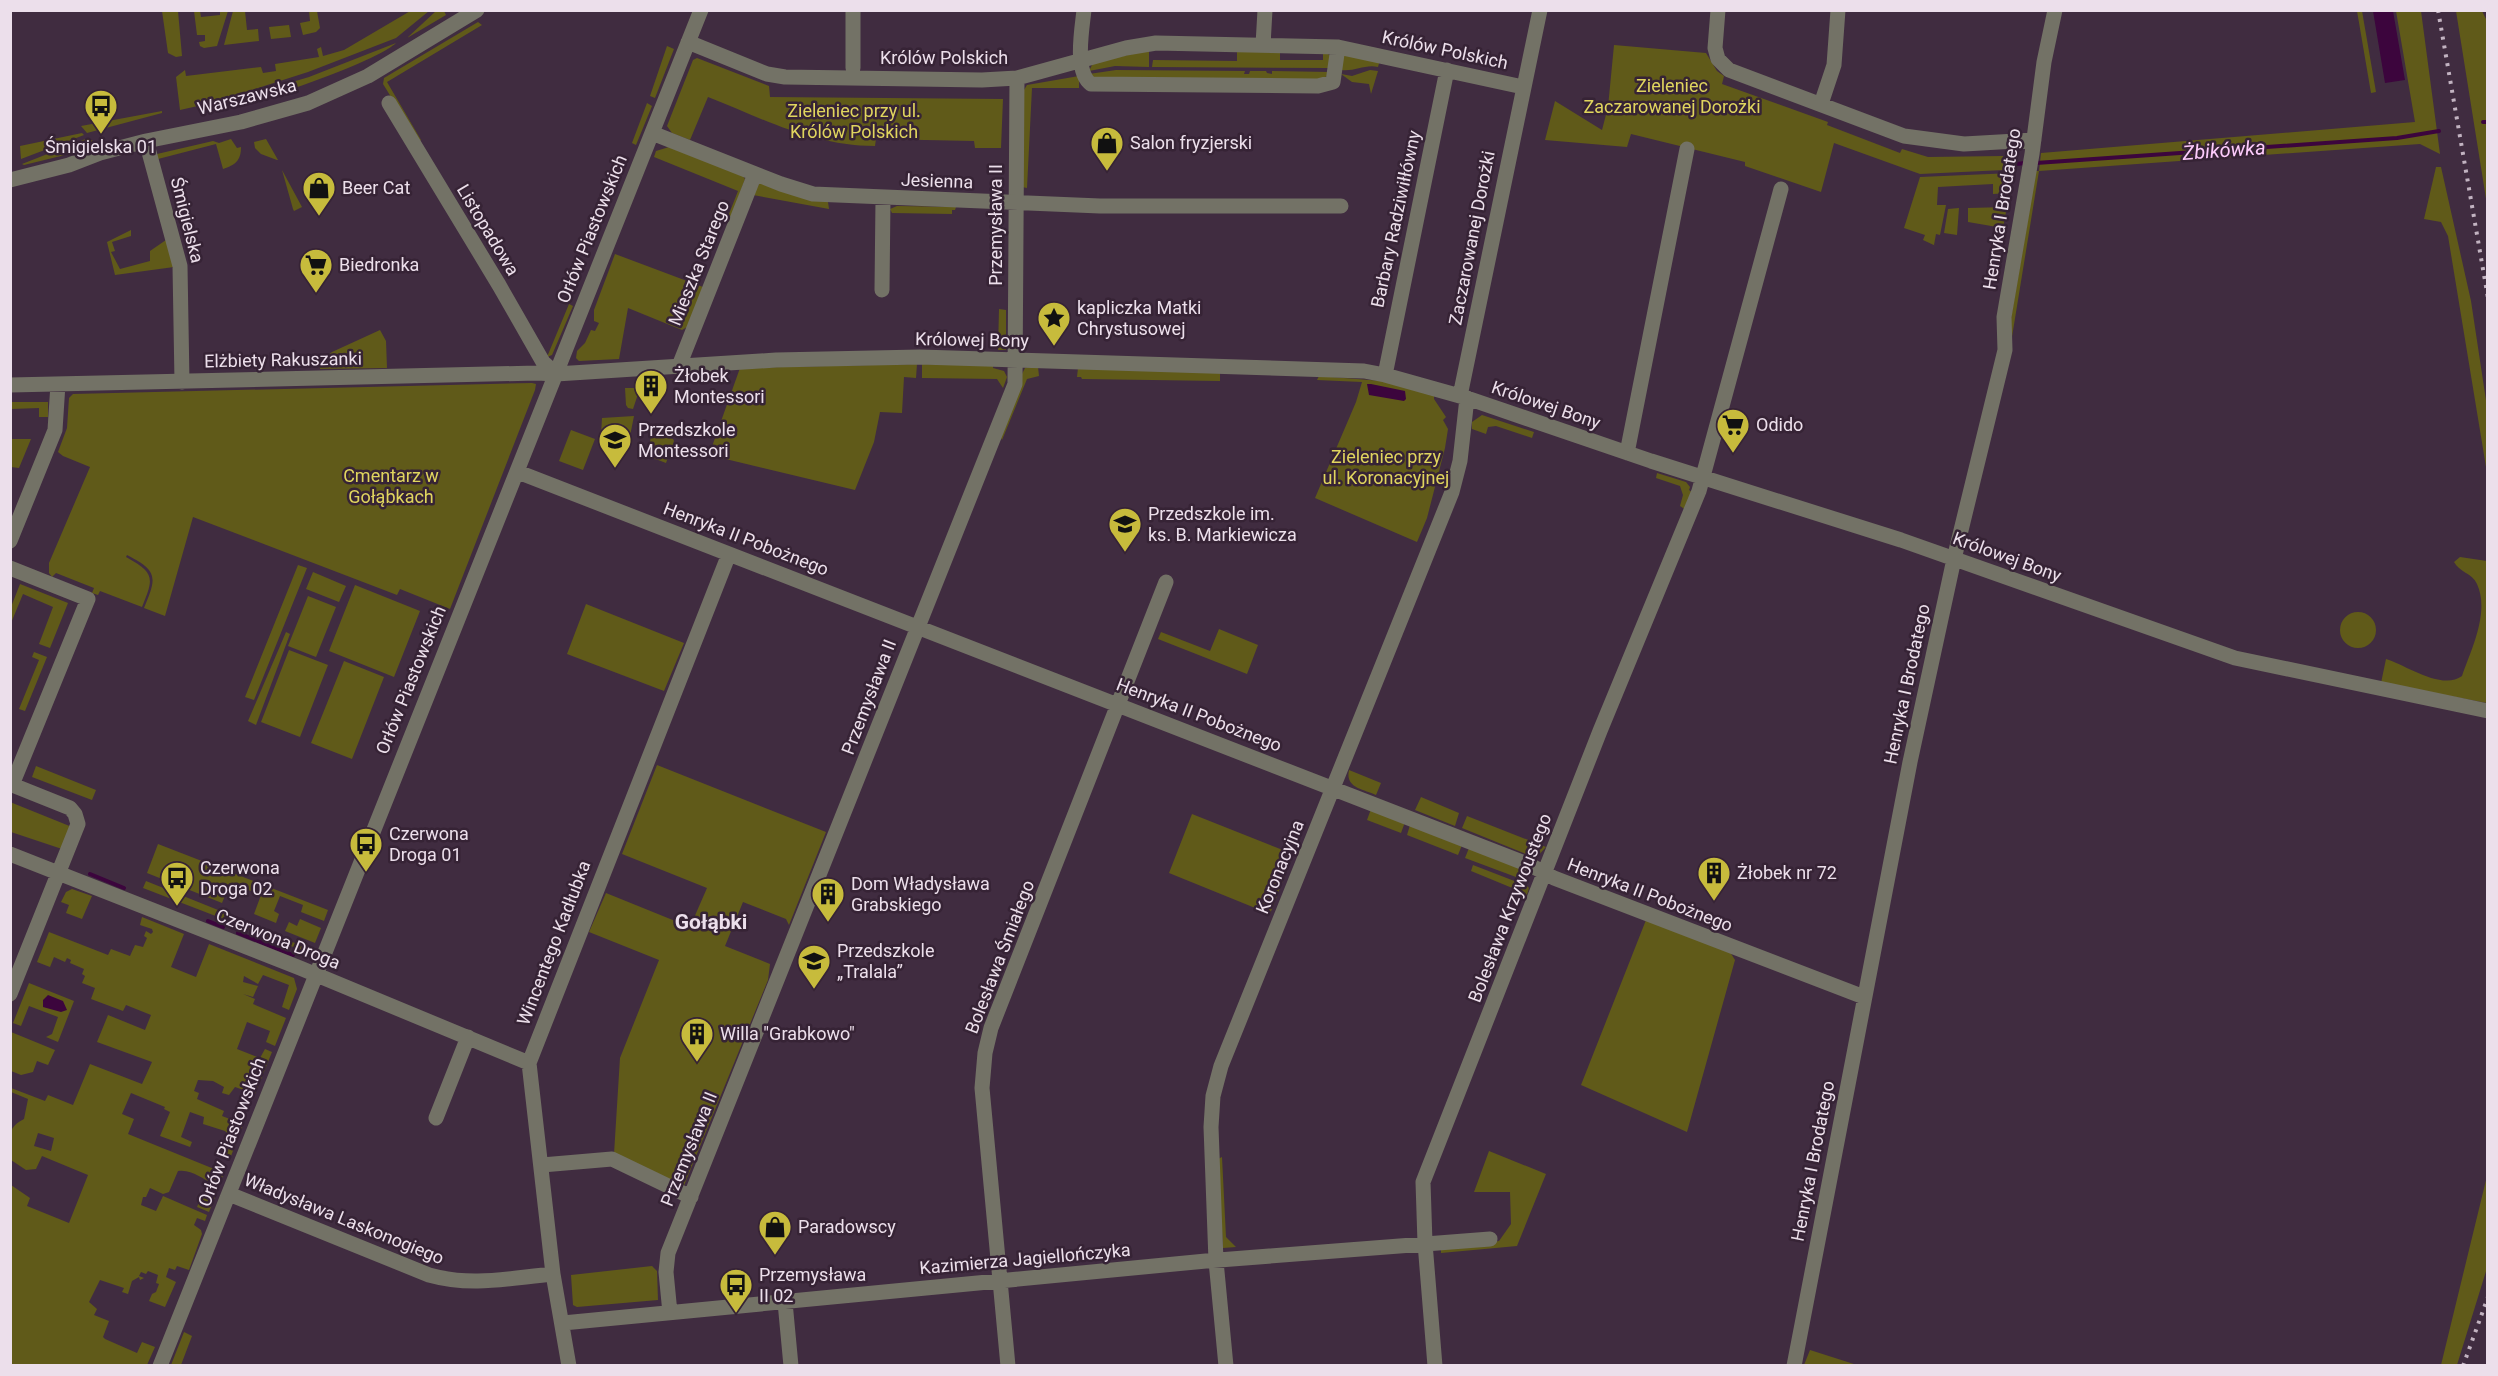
<svg xmlns="http://www.w3.org/2000/svg" width="2498" height="1376" font-family="Roboto,sans-serif">
  <style>
    .green { fill: #605a19; fill-rule: evenodd }
    .water { fill: #3c053d }
    .lines { fill: none; stroke-linecap: round; stroke-linejoin: round }
    .stream { stroke: #3c053d; stroke-width: 4 }
    .minor { stroke: #737266; stroke-width: 15 }
    .rail { stroke: #c2b3c1; stroke-width: 4; stroke-dasharray: 3 6; stroke-linecap: butt }
    .labels { text-anchor: middle; stroke-width: 5; stroke-linejoin: round; paint-order: stroke }
    .street-label { font-size: 18px; fill: #ecdfeb; stroke: #362335 }
    .park-label { font-size: 18px; fill: #e0d55e; stroke: #362335 }
    .poi-label { font-size: 18px; fill: #ecdfeb; stroke: #362335; text-anchor: start }
    .water-label { font-size: 20px; font-style: italic; fill: #fdcbfb; stroke: #362335 }
    .quarter-label { font-size: 21px; font-weight: bold; fill: #ecdfeb; stroke: #362335 }
  </style>
  <rect width="100%" height="100%" fill="#402c40"/>
  <!-- green -->
  <path class="green" d="M412 10 429 11 396 38 308 72 211 103 180 110 176 77 185 70 186 76 261 67 263 73 276 71 275 64 319 57 317 49 321 47 323 56 344 50Z
    M162 11H178L182 56 176 57 168 53Z
    M194 11H200L201 17 220 15V11H228L217 46 204 48 200 46 199 42 205 41V35H197Z
    M233 11H245L247 30 258 29 259 41 224 45Z
    M309 11H317L320 28 316 32 303 35 300 23 310 21Z
    M436 11H444L446 15 407 38Z
    M2357 11H2362L2376 92 2371 93Z
    M2396 11H2421L2440 154 2420 144 2039 171 2011 343V318L2036 171H2039L2041 153 2415 122Z
    M2456 11H2482L2487 21V205Z
    M478 22 482 25 387 82 421 140 419 142 383 84 384 78Z
    M289 25 291 37 271 39 269 27Z
    M396 43C375 63 240 110 209 110L216 105 309 77Z
    M1614 45 1706 53 1717 71 1724 76 1722 84 1828 122 1827 125 1900 153 1902 149 1928 157 2003 156 2004 170 1920 174 1834 143 1821 192 1745 166V162L1631 134 1627 147 1545 140 1555 101 1602 130 1608 107Z
    M667 46 674 49 655 98 650 96Z
    M1149 50V67L1115 66 1089 71 1093 63Z
    M1237 51H1280V60H1323V51L1331 56V68L1152 67 1153 60 1237 61Z
    M1345 55 1380 60 1378 67C1365 64 1354 72 1341 70V60Z
    M697 58 769 86 770 97 1003 99 1001 148H975L974 141 876 139 875 146C813 146 764 119 708 97L690 140 672 133 667 126 693 60Z
    M1116 70 1245 71 1244 74H1249L1250 71H1266L1267 73 1272 74V71L1330 72 1323 80 1095 78 1089 74Z
    M1370 70 1378 71 1371 94 1369 84 1352 82 1341 74 1352 76Z
    M1079 76V88H1032L1027 188 1022 187 1024 90 1027 85Z
    M647 103 652 106 636 145 632 143Z
    M162 111V113L87 133 81 126Z
    M82 133 84 135 21 159 20 146Z
    M88 138 93 141 69 154 24 165 22 164Z
    M231 139 237 148 241 147C241 161 235 165 223 169L216 144 158 159 157 154 213 141 219 143Z
    M266 139 278 160H277L261 154 255 148 254 142Z
    M669 147 743 176 745 179 730 221 727 219 738 191 654 157 656 151Z
    M2436 167H2441L2471 301 2487 407V473L2448 236 2441 222 2424 219Z
    M282 170 302 207 294 211 293 209Z
    M2013 173 2010 193 1993 194V184L1938 187 1937 205H1946L1940 235 1936 234 1934 245 1938 247 1923 240 1925 235 1904 228 1920 177Z
    M762 183 828 202 829 209 753 195 759 184Z
    M897 206 956 207 955 210H952V214L892 213 890 209Z
    M2007 207 2003 228 1968 222V208Z
    M1959 208 1957 235 1944 233 1948 209Z
    M131 230V236L112 242 115 251 111 252 120 269 150 261V251L166 240 174 267 115 275 107 242Z
    M615 254 703 287 687 327 682 330 628 308 619 359 579 361 576 358 577 351 585 343 591 330 595 331 599 323 594 321V310Z
    M569 304 573 306 552 355 547 357Z
    M999 309 1006 310V350H998Z
    M380 330 386 341 387 368 320 369 319 362 332 352Z
    M917 364 916 378 904 377 902 413 880 412 874 442 855 490 709 455 740 368Z
    M922 364 993 365V368L1004 371 1007 377 1003 388 997 379 922 378Z
    M1030 367H1038L1039 376 1027 379 1002 440 1000 436 1022 374 1025 368Z
    M1078 368 1220 372V381L1082 379 1081 377H1077Z
    M1319 376 1382 381 1434 395V399L1446 417 1443 420 1448 429 1445 448 1427 518 1417 542 1315 498 1356 402 1362 382 1317 380Z
    M532 383 536 384 535 390 450 609 400 589 397 595 193 517 165 616 144 608C157 577 158 571 127 555L126 557C155 573 154 578 142 607L100 591 98 595 92 593 94 588 56 573 52 577 49 573V563L90 467 63 456 58 452 67 428 69 398 73 394Z
    M625 388H640V397H637L633 409 628 408 626 405Z
    M12 402H48V417H39V408L11 409Z
    M1482 415 1534 432 1532 438 1496 426 1488 427 1486 434 1472 429V422Z
    M634 416 628 446 601 435 602 418Z
    M10 418 11 439H31L19 468 11 467Z
    M571 430 595 439 583 470 559 461Z
    M651 435 673 439 674 441 666 463 645 455 647 449 649 450Z
    M1657 473 1686 482 1690 487 1689 490 1693 493 1686 510 1680 506 1683 495 1680 486 1656 478Z
    M2460 557 2487 561V703L2381 683 2386 659C2406 665 2442 691 2462 676 2471 650 2490 612 2477 584 2472 573 2459 572 2454 562Z
    M298 565 307 568 254 700 245 697Z
    M313 572 346 586 339 602 306 589Z
    M20 584 68 603 50 648 39 644 53 607 23 594 11 623V607Z
    M355 585 420 611 394 677 329 651Z
    M308 596 336 607 316 657 288 646Z
    M586 604 684 643 664 691 567 654Z
    M2340 630a18 18 0 1 1 36 0a18 18 0 1 1-36 0Z
    M1219 629 1258 645 1247 674 1158 639 1161 632 1210 651Z
    M286 632 290 634 256 725 248 721Z
    M289 650 328 665 300 737 261 722Z
    M34 652 47 657 25 711 19 709 39 660 32 657Z
    M344 661 384 677 352 759 311 743Z
    M657 765 826 832 789 925 786 919 743 902 725 946 770 964 768 980 683 1188 614 1154 620 1058 659 960 589 932 606 893 690 927 707 888 622 854Z
    M36 766 96 790 92 800 32 777Z
    M1349 770 1381 783 1376 795C1363 789 1345 788 1349 770Z
    M1421 797 1459 813 1455 826 1415 810Z
    M10 802 72 827 62 849 11 832Z
    M1371 809 1405 822 1401 833 1367 820Z
    M1192 814 1293 854 1270 914 1169 873Z
    M1467 816 1546 847 1536 858 1462 828Z
    M1410 825 1462 845 1458 855 1407 835Z
    M158 844 328 910 324 921 301 912 303 905 280 896 274 911 279 914 276 923 254 914 261 895 230 883 222 903 147 873Z
    M1469 848 1528 871 1524 880 1465 858Z
    M1473 865 1527 886 1529 888 1526 898 1522 892 1471 871Z
    M146 881 228 914 226 920 143 888Z
    M72 889 92 896 82 919 66 913 69 905 61 902 66 892Z
    M142 917 184 934 171 967 196 977 209 944 294 978 297 989 289 1010 282 1007 289 985 263 975 258 984 244 976 243 982 258 986 253 997 243 994 255 999 253 1004 286 1018 275 1046 266 1042 270 1031 247 1022 237 1049 260 1058 265 1049 272 1052 255 1094 235 1087 229 1095 222 1093 224 1087 213 1081 198 1080 194 1091 199 1093 197 1099 224 1111 222 1116 243 1124 231 1156 225 1154 223 1158 219 1156 229 1135 225 1131 203 1124 204 1117 190 1112 181 1137 192 1142 190 1147 160 1136 170 1112 164 1109 165 1107 131 1093 122 1114 134 1119 128 1134 224 1173 222 1178 217 1177 214 1184C202 1179 192 1169 178 1171L169 1192 163 1194 150 1188 146 1197H143L141 1205 156 1211 163 1196 207 1215 205 1221 197 1218 194 1225 201 1230 202 1234 189 1270 177 1266 175 1270 169 1268 166 1277 176 1282 165 1307 149 1301 152 1294 156 1292 159 1284 156 1283 158 1275 148 1271 146 1274 141 1272 139 1276 144 1278 140 1280 139 1277 132 1281 128 1294 122 1292 124 1288 100 1280 89 1302 97 1309 94 1315 109 1321 103 1337 105 1339 137 1353 142 1342 155 1347 147 1365H11V1185L30 1198 27 1206 69 1223 88 1175 42 1156 36 1169 26 1170 11 1160C10 1141 5 1128 24 1119L28 1099 11 1092V1088L45 1101 48 1095 73 1105 90 1064 142 1084 152 1062 97 1042 108 1015 145 1030 151 1015 126 1005 123 1011 91 999 95 988 82 983 85 976 82 974 84 969 70 963 71 960 67 958 65 962 54 957 50 967 37 962 49 932 108 955 111 949 130 956 135 945 143 947 147 938 144 936 146 931 151 934 153 932 152 929 140 925ZM38 1133 54 1138 51 1151 34 1146Z
    M300 919 321 928 315 943 285 931 289 922 297 926Z
    M1646 920 1730 952 1735 960 1687 1132 1581 1085Z
    M241 921 312 950 308 953 239 925Z
    M29 983 74 1001 58 1042 46 1037 52 1034 58 1017 29 1006 21 1026 13 1023Z
    M11 1032 55 1050 48 1065 37 1061 33 1072 21 1075 11 1071Z
    M1489 1151 1546 1174 1517 1246 1441 1253V1248L1499 1241 1511 1224 1510 1192H1474Z
    M1222 1157 1226 1237 1236 1247 1223 1248 1218 1159Z
    M2487 1176V1268L2457 1365H2441Z
    M205 1188 217 1192 209 1212 197 1207Z
    M652 1266 657 1271 658 1300 577 1307 573 1305 571 1275Z
    M184 1332 192 1336 181 1365H171Z
    M1810 1350 1857 1365H1804Z"/>
  <!-- water -->
  <path class="water" d="M2373 11H2393L2405 80 2385 83Z
    M1371 384 1405 391 1406 399 1404 401 1369 395 1367 384Z
    M48 995 63 1001 67 1010 61 1012 43 1007V1000Z"/>
  <g class="lines">
    <!-- stream -->
    <path class="stream" d="M2483 122H2488
      M2036 163 2397 138 2439 131
      M2008 165 2025 163
      M90 874 124 888
      M208 921 223 927
      M238 933 293 955"/>
    <!-- minor -->
    <path class="minor" d="M1084 10C1082 29 1074 72 1091 84L1318 86 1333 82 1338 47
      M1718 10 1715 48 1718 59 1729 70 1904 136 1964 144 2034 140
      M688 42 767 74 785 77 982 80 1017 78 1126 48 1156 43 1338 47 1523 87
      M1263 45 1265 10
      M853 68V10
      M389 103 499 285 543 362 556 374
      M1821 104 1834 65 1838 10
      M652 133 781 184 813 194 1100 206H1341
      M146 141 180 266 182 382
      M10 180 69 165 100 153 146 141 241 122 308 103 368 76 477 10
      M882 290 883 199
      M679 366 755 174
      M1385 375 1447 70
      M10 385 537 373 556 374 776 360 920 357 1364 371 1385 375 1467 398 1651 461 1901 540 2235 658 2488 711
      M1460 396 1540 10
      M1627 453 1687 149
      M518 472 1532 866 1554 878 1864 997
      M10 541 55 430 58 384
      M10 568 88 599 12 785
      M10 784 70 808 75 814 78 824 10 994
      M10 854 300 968 529 1063
      M436 1118 468 1037
      M542 1165 612 1159 691 1197
      M229 1194 429 1275C472 1287 509 1278 553 1274
      M785 1302 791 1366
      M670 1313 666 1272 668 1253 1015 384 1017 78
      M563 1323 1206 1261 1490 1239
      M160 1366 701 10
      M569 1366 553 1274 529 1063 729 554
      M1008 1366 982 1088 985 1053 991 1028 1166 582
      M1226 1366 1216 1261 1211 1127 1213 1096 1221 1066 1452 492 1460 461 1467 398
      M1435 1366 1425 1243 1423 1182 1600 731 1699 491 1781 189
      M1794 1366 1910 762 1954 559 2005 350 2004 317 2032 154 2044 62 2055 10"/>
    <!-- rail -->
    <path class="rail" d="M2438 10 2488 298
      M2463 1366 2488 1297"/>
  </g>
  <!-- icons -->
  <defs>
    <g id="bus-pin" transform="scale(1.725)"><path d="M0 17L-7.5 6A9.5 9.5 0 1 1 7.5 6Z" fill="#c7bb3c" stroke="#362335"/><path d="M-5-6H5V4H4V6H2V4H-2V6H-4V4H-5ZM-3.5-4V0h7V-4ZM-3.5 1.2v1.5H-2V1.2ZM2 1.2v1.5H3.5V1.2Z" fill="#111"/></g>
    <g id="shop-pin" transform="scale(1.725)"><path d="M0 17L-7.5 6A9.5 9.5 0 1 1 7.5 6Z" fill="#c7bb3c" stroke="#362335"/><path d="M-5-2.5h2.3a2.7 3.5 0 0 1 5.4 0H5L5.5 6h-11ZM-1.5-2.5h3a1.5 2.3 0 0 0-3 0Z" fill="#111"/></g>
    <g id="supermarket-pin" transform="scale(1.725)"><path d="M0 17L-7.5 6A9.5 9.5 0 1 1 7.5 6Z" fill="#c7bb3c" stroke="#362335"/><path d="M-6-5.5h2.5l.6 2H6L4.5 2H-2.5L-4.4-4H-6ZM-1.5 3.2a1.3 1.3 0 1 0 .1 0ZM3 3.2a1.3 1.3 0 1 0 .1 0Z" fill="#111"/></g>
    <g id="sight-pin" transform="scale(1.725)"><path d="M0 17L-7.5 6A9.5 9.5 0 1 1 7.5 6Z" fill="#c7bb3c" stroke="#362335"/><path d="M0-6L1.8-2.2L6-1.7L2.9 1.2L3.7 5.4L0 3.3L-3.7 5.4L-2.9 1.2L-6-1.7L-1.8-2.2Z" fill="#111"/></g>
    <g id="building-pin" transform="scale(1.725)"><path d="M0 17L-7.5 6A9.5 9.5 0 1 1 7.5 6Z" fill="#c7bb3c" stroke="#362335"/><path d="M-4-6H4V6H1V3H-1V6H-4ZM-2.5-4.3h1.7v1.8h-1.7ZM.8-4.3h1.7v1.8H.8ZM-2.5-1h1.7V.8h-1.7ZM.8-1h1.7V.8H.8Z" fill="#111"/></g>
    <g id="school-pin" transform="scale(1.725)"><path d="M0 17L-7.5 6A9.5 9.5 0 1 1 7.5 6Z" fill="#c7bb3c" stroke="#362335"/><path d="M0-5L7-2L0 1L-7-2ZM-4 1L0 2.5L4 1V4Q0 6-4 4Z" fill="#111"/></g>
  </defs>
  <g fill-rule="evenodd">
    <use href="#bus-pin" x="101" y="106"/>
    <use href="#shop-pin" x="1107" y="143"/>
    <use href="#shop-pin" x="319" y="188"/>
    <use href="#supermarket-pin" x="316" y="265"/>
    <use href="#sight-pin" x="1054" y="318"/>
    <use href="#building-pin" x="651" y="386"/>
    <use href="#supermarket-pin" x="1733" y="425"/>
    <use href="#school-pin" x="615" y="440"/>
    <use href="#school-pin" x="1125" y="524"/>
    <use href="#bus-pin" x="366" y="844"/>
    <use href="#building-pin" x="1714" y="873"/>
    <use href="#bus-pin" x="177" y="878"/>
    <use href="#building-pin" x="828" y="894"/>
    <use href="#school-pin" x="814" y="961"/>
    <use href="#building-pin" x="697" y="1034"/>
    <use href="#shop-pin" x="775" y="1227"/>
    <use href="#bus-pin" x="736" y="1285"/>
  </g>
  <g class="labels">
    <!-- street labels -->
    <g class="street-label">
      <text transform="translate(1445 50) rotate(12)" y="6">Królów Polskich</text>
      <text x="944" y="64">Królów Polskich</text>
      <text transform="translate(247 97) rotate(-14)" y="6">Warszawska</text>
      <text transform="translate(937 181) rotate(2)" y="6">Jesienna</text>
      <text transform="translate(2002 209) rotate(-81)" y="6">Henryka I Brodatego</text>
      <text transform="translate(1396 219) rotate(-78)" y="6">Barbary Radziwiłłówny</text>
      <text transform="translate(187 220) rotate(76)" y="6">Śmigielska</text>
      <text transform="translate(996 225) rotate(-90)" y="6">Przemysława II</text>
      <text transform="translate(592 229) rotate(-68)" y="6">Orłów Piastowskich</text>
      <text transform="translate(488 230) rotate(59)" y="6">Listopadowa</text>
      <text transform="translate(1472 238) rotate(-79)" y="6">Zaczarowanej Dorożki</text>
      <text transform="translate(699 263) rotate(-68)" y="6">Mieszka Starego</text>
      <text transform="translate(972 340) rotate(1)" y="6">Królowej Bony</text>
      <text transform="translate(283 360) rotate(-1)" y="6">Elżbiety Rakuszanki</text>
      <text transform="translate(1546 405) rotate(19)" y="6">Królowej Bony</text>
      <text transform="translate(746 539) rotate(21)" y="6">Henryka II Pobożnego</text>
      <text transform="translate(2007 557) rotate(20)" y="6">Królowej Bony</text>
      <text transform="translate(411 680) rotate(-68)" y="6">Orłów Piastowskich</text>
      <text transform="translate(1907 684) rotate(-78)" y="6">Henryka I Brodatego</text>
      <text transform="translate(869 697) rotate(-69)" y="6">Przemysława II</text>
      <text transform="translate(1199 715) rotate(21)" y="6">Henryka II Pobożnego</text>
      <text transform="translate(1280 867) rotate(-68)" y="6">Koronacyjna</text>
      <text transform="translate(1650 895) rotate(21)" y="6">Henryka II Pobożnego</text>
      <text transform="translate(1510 908) rotate(-69)" y="6">Bolesława Krzywoustego</text>
      <text transform="translate(278 939) rotate(22)" y="6">Czerwona Droga</text>
      <text transform="translate(554 943) rotate(-69)" y="6">Wincentego Kadłubka</text>
      <text transform="translate(1000 957) rotate(-69)" y="6">Bolesława Śmiałego</text>
      <text transform="translate(232 1132) rotate(-69)" y="6">Orłów Piastowskich</text>
      <text transform="translate(689 1149) rotate(-68)" y="6">Przemysława II</text>
      <text transform="translate(1813 1161) rotate(-79)" y="6">Henryka I Brodatego</text>
      <text transform="translate(344 1219) rotate(22)" y="6">Władysława Laskonogiego</text>
      <text transform="translate(1025 1259) rotate(-5)" y="6">Kazimierza Jagiellończyka</text>
    </g>
    <!-- park labels -->
    <g class="park-label">
      <text x="1672" y="92">Zieleniec<tspan x="1672" dy="21">Zaczarowanej Dorożki</tspan></text>
      <text x="854" y="117">Zieleniec przy ul.<tspan x="854" dy="21">Królów Polskich</tspan></text>
      <text x="1386" y="463">Zieleniec przy<tspan x="1386" dy="21">ul. Koronacyjnej</tspan></text>
      <text x="391" y="482">Cmentarz w<tspan x="391" dy="21">Gołąbkach</tspan></text>
    </g>
    <!-- poi labels -->
    <g class="poi-label">
      <text x="1130" y="149">Salon fryzjerski</text>
      <text x="101" y="153" text-anchor="middle">Śmigielska 01</text>
      <text x="342" y="194">Beer Cat</text>
      <text x="339" y="271">Biedronka</text>
      <text x="1077" y="314">kapliczka Matki<tspan x="1077" dy="21">Chrystusowej</tspan></text>
      <text x="674" y="382">Żłobek<tspan x="674" dy="21">Montessori</tspan></text>
      <text x="1756" y="431">Odido</text>
      <text x="638" y="436">Przedszkole<tspan x="638" dy="21">Montessori</tspan></text>
      <text x="1148" y="520">Przedszkole im.<tspan x="1148" dy="21">ks. B. Markiewicza</tspan></text>
      <text x="389" y="840">Czerwona<tspan x="389" dy="21">Droga 01</tspan></text>
      <text x="200" y="874">Czerwona<tspan x="200" dy="21">Droga 02</tspan></text>
      <text x="1737" y="879">Żłobek nr 72</text>
      <text x="851" y="890">Dom Władysława<tspan x="851" dy="21">Grabskiego</tspan></text>
      <text x="837" y="957">Przedszkole<tspan x="837" dy="21">„Tralala”</tspan></text>
      <text x="720" y="1040">Willa "Grabkowo"</text>
      <text x="798" y="1233">Paradowscy</text>
      <text x="759" y="1281">Przemysława<tspan x="759" dy="21">II 02</tspan></text>
    </g>
    <!-- water labels -->
    <g class="water-label">
      <text transform="translate(2224 150) rotate(-4)" y="7">Żbikówka</text>
    </g>
    <!-- quarter labels -->
    <g class="quarter-label">
      <text x="711" y="929">Gołąbki</text>
    </g>
  </g>
  <!-- border -->
  <rect width="2498" height="1376" fill="none" stroke="#ecdfeb" stroke-width="24"/>
</svg>
